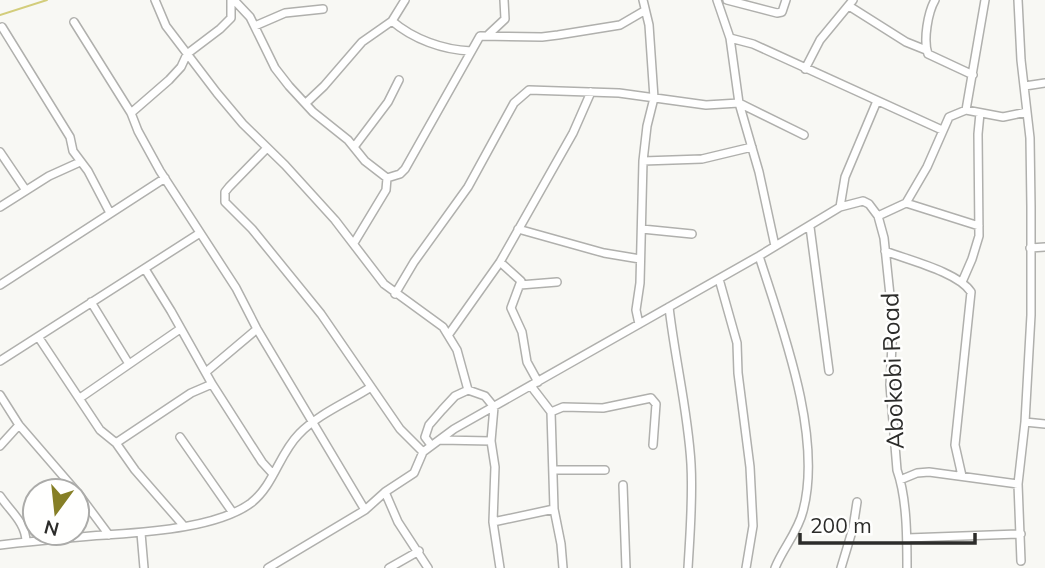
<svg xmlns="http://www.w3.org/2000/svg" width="1045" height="568" font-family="Mulish,sans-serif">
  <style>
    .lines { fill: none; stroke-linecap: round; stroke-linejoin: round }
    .stream { stroke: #d3cd7b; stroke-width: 2 }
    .street-casing { stroke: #b0b0ad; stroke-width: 10 }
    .street { stroke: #fff; stroke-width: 7 }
    .labels { text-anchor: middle; stroke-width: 5; stroke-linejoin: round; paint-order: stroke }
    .street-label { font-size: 24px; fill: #2c2c2a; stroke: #fffffe }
  </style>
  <rect width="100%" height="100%" fill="#f8f8f4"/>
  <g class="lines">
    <!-- stream -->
    <path class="stream" d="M0 15 47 0"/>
    <!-- street casing -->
    <g class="street-casing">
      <path id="street" d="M155 0 166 26 217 93 243 124 285 165 335 220 384 284 443 327 457 350 468 390
        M234 0 250 17 275 68 289 86 313 112 348 140 365 161 387 178
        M717 0 730 38 739 103 759 172 775 246
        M727 0 777 13 782 12 786 0
        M935 0C928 12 923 40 928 54L973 75
        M1018 0 1021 60 1030 138 1031 207V315L1025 422 1018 484 1021 561
        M849 6 906 42 926 50
        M392 21C413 39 443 50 471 51
        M74 22 131 113 138 131 160 171 236 288 257 329 365 510
        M255 26 285 13 323 9
        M2 27 70 137 73 151 88 171 110 213
        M489 34 505 19 504 0
        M730 38 753 44 942 130
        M805 69 820 40 853 0
        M1025 86 1045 83
        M306 103 324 86 362 42 392 21 405 0
        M966 110 985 0
        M131 113 169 80 181 67 187 54 220 29 231 18V0
        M354 147 388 102 399 80
        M267 148 229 187 225 192V202L252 229 321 314 400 429 423 452
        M0 152 25 189
        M643 161 702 159 752 147
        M387 178 400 174 405 169 480 36 542 37 558 35 620 25 644 11
        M906 203 979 226
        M0 207 49 176 80 162
        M840 207 845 177 877 101
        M878 216 884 238 893 324 890 385 897 470C907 498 907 538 907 568
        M810 227 829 371
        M518 229 604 253 640 259
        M642 229 692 234
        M354 243 386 190 387 178
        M1030 248 1045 247
        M885 251C908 260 958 272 971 292L955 445 962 476
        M759 256C782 328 823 436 803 511 798 532 783 548 775 568
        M500 262 521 281 511 308 522 332 527 362 538 382
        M145 269 171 311 212 384 262 462 272 473
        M719 279 737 343 738 373 750 467 753 526 746 568
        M962 282 972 259 979 236 978 134 980 113
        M0 285 165 178
        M520 285 557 282
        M395 294 414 262 468 187 514 103 529 90 619 93 706 105 739 103 804 135
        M91 302 129 364
        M669 307C675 360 688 411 691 464 693 499 690 533 688 568
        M639 324 636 310 640 283 643 161 647 126 654 98 649 25 643 0
        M449 334 500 262 573 133 591 92
        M39 338 100 430 116 443 135 470 183 525
        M0 361 200 233
        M206 372 257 329
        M531 386 551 412 554 509 561 544 563 568
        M0 395 19 425 76 491
        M80 398 180 329
        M551 412 563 407 603 408 651 398 656 404 653 445
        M1025 422 1045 424
        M180 437 233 513
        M440 440 491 441
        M116 443 191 393 212 384
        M431 445 425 437 429 425 442 410 455 396 468 390 485 396 494 407 491 441 495 467 493 522 500 568
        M0 446 19 425
        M553 470H605
        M900 480 917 473 929 472 1018 484
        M623 485 626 568
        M77 492 109 535
        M385 492 398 522 428 568
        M0 496C10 511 26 523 26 542
        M493 522 554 509
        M141 533 144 568
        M907 538 1021 534
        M0 545C35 541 71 537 106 535 147 532 217 528 251 503 274 485 279 454 299 434 318 414 348 402 371 387
        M268 568 365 510 385 492 414 473 423 452 454 429 759 256 840 207 863 201 869 204 878 216 906 203 927 167 949 117 966 110 1003 117 1027 112
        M389 568 419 551
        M841 568 853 528 857 502"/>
    </g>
    <!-- street -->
    <use href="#street" class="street"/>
  </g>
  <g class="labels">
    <!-- street labels -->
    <g class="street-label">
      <text transform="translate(893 371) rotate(-92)" y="8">Abokobi Road</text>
    </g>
  </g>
  <!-- north arrow -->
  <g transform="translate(56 512) rotate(195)"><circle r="33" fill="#fffffe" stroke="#ababa9" stroke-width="2"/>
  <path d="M0-5L12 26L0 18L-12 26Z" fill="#867f26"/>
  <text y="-10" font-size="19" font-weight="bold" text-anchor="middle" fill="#2c2c2a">N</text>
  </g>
  <!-- scale -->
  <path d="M800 533v10h175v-10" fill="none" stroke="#2c2c2a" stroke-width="3.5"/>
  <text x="810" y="533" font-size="21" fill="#2c2c2a" stroke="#fffffe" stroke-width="5" paint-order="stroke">200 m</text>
</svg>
